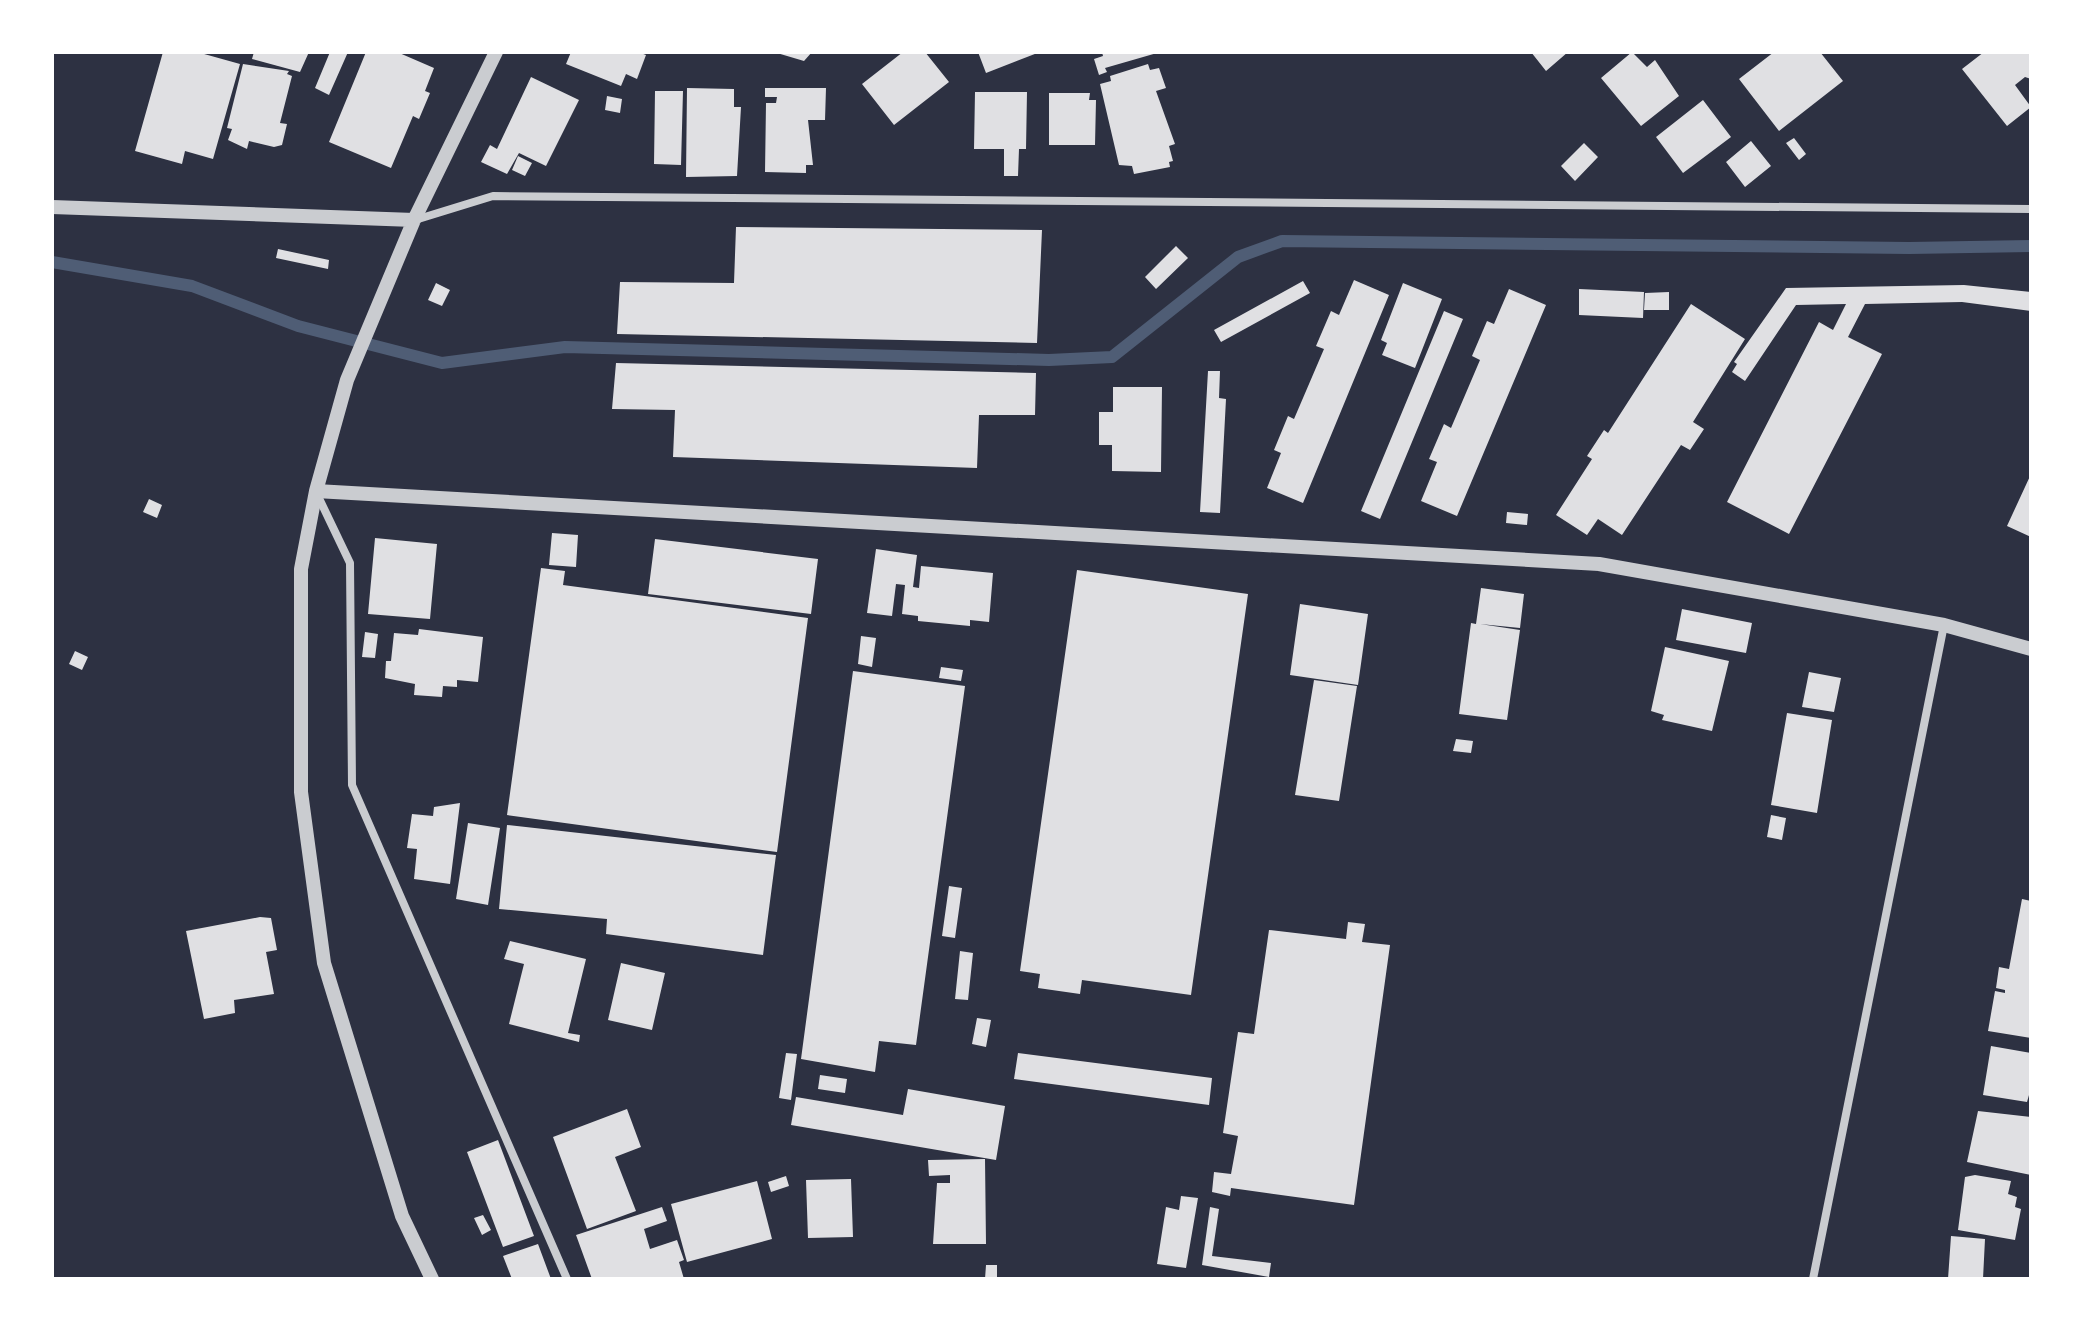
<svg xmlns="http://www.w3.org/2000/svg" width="2083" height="1331" font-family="'Public Sans',sans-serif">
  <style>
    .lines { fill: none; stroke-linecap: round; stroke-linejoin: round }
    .stream { stroke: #4f5d75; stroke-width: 12 }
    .building { fill: #e0e0e3 }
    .minor { stroke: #caccd0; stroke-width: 8 }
    .tertiary { stroke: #caccd0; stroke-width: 14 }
  </style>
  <rect width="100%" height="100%" fill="#2d3142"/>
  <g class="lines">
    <!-- stream -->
    <path class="stream" d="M52 262 192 286 298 326 442 363 565 347 1049 360 1112 357 1238 257 1282 241 1909 248 2031 246"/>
  </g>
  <!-- building -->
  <path class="building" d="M163 52H197L240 64 213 159 185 151 182 164 135 151Z
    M254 52H309L300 72 252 59Z
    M330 52H348L329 95 315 88Z
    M366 52H397L434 68 425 91 430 93 419 119 413 116 391 168 329 142Z
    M571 52H638L646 55 637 79 626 74 621 86 566 64Z
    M812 52 804 61 777 53 778 52Z
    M903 52H925L949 82 894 125 862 84Z
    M978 52H1040L986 73Z
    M1102 52H1157V53L1105 68 1107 72 1099 75 1094 59 1103 56Z
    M1531 52H1568L1546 71Z
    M1632 52 1647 67 1655 60 1679 96 1641 126 1601 78Z
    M1774 52H1820L1843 81 1779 131 1739 79Z
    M1984 52H2031V79L2025 77 2015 85 2031 107 2007 126 1962 69Z
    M243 64 289 71 287 74 292 76 280 123 287 124 282 145 274 147 249 141 247 149 228 140 232 129 227 128Z
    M1148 64 1150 70 1159 68 1166 88 1156 91 1175 144 1169 146 1173 161 1169 162 1170 167 1134 174 1132 166 1119 165 1100 84 1111 81 1110 76Z
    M531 77 579 100 546 166 519 153 507 174 481 162 490 145 497 149Z
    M687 88 734 89V107H741L737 176 686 177Z
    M765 88H826L825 120H808L813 165H806V173L765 172 766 103H776L777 97H765Z
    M655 91H683L681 165 654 164Z
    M975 92H1027L1026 149H1019L1018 176H1004V149H974Z
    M1049 93H1090L1089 100H1096L1095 145H1049Z
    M607 96 622 99 620 113 605 110Z
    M1703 100 1731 137 1683 173 1656 137Z
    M1794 138 1806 154 1799 160 1786 143Z
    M1751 141 1771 166 1745 187 1726 162Z
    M1584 143 1598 157 1575 181 1561 166Z
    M518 156 532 163 525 176 512 170Z
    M736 227 1042 230 1037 343 617 334 620 282 734 283Z
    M1176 246 1188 258 1156 289 1145 277Z
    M278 249 329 260 328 269 276 258Z
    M1354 280 1389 295 1303 503 1267 488 1281 453 1274 450 1288 416 1294 419 1324 349 1316 346 1331 311 1339 315Z
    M1303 281 1310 293 1221 342 1214 330Z
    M436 283 450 290 442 306 428 300Z
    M1403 283 1442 299 1415 368 1382 355 1387 343 1381 340Z
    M1964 285 2031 292V311L1962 302 1865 304 1848 337 1882 354 1789 534 1727 502 1819 322 1833 330 1846 304 1796 305 1745 381 1732 372 1737 364 1734 362 1786 288Z
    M1509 289 1546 305 1457 516 1421 501 1437 462 1429 459 1444 424 1451 428 1480 360 1472 356 1487 321 1494 324Z
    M1579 289 1644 292 1643 318 1579 315Z
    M1669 292V310H1644L1645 293Z
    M1691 304 1745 339 1693 422 1704 429 1690 450 1681 445 1622 535 1598 519 1587 535 1556 515 1592 459 1587 456 1604 430 1608 433Z
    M1444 311 1463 319 1380 519 1361 511Z
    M616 363 1036 373 1035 415H979L977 468 673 457 675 410 612 409Z
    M1208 371H1220L1219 398 1226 399 1220 513 1200 512Z
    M1113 387H1162L1161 472 1112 471V445H1099V412H1113Z
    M2031 474V537L2007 526Z
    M149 499 162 505 157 518 143 512Z
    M1507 512 1528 514 1527 525 1506 523Z
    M552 533 578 535 576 567 549 565Z
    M375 538 437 544 430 619 368 614Z
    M655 539 818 559 811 614 648 594Z
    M876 549 917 555 913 587 919 588 921 566 993 573 989 622 970 620V626L918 621V616L902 614 905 585 896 584 892 616 867 613Z
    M541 568 565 571 563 585 808 618 777 852 507 815Z
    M1077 570 1248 594 1191 995 1082 980 1080 994 1038 988 1040 974 1020 971Z
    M1481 588 1524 594 1520 628 1480 624 1520 630 1507 720 1459 714 1471 623 1476 624Z
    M1300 604 1368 614 1358 685 1290 675Z
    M1682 609 1752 623 1746 653 1676 640Z
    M419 629 483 637 478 682 457 680V687L443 686 442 697 414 695 415 684 385 678 386 661H391L394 633 418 635Z
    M365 632 378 634 375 658 362 657Z
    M861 636 876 638 872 667 858 664Z
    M1665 647 1729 661 1712 731 1662 720 1664 715 1651 711Z
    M75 651 88 657 82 670 69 664Z
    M941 667 963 670 961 681 939 678Z
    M853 671 965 686 916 1045 879 1041 875 1072 801 1059Z
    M1809 672 1841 678 1834 712 1802 707Z
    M1314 680 1357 686 1339 801 1295 795Z
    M1787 713 1832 720 1817 813 1771 805Z
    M1456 739 1473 741 1471 753 1453 751Z
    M460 803 450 884 414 879 417 849 407 848 412 814 433 816 434 807Z
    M1771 815 1786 818 1782 840 1767 837Z
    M468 823 500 828 488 905 456 899Z
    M507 825 776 855 763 955 606 934 607 919 499 909Z
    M949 886 962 888 955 938 942 936Z
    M2022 899 2031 901V1038L1988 1031 1995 991 2005 993V990L1996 988 1999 967 2009 969Z
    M260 917 271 918 277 950 266 952 274 994 234 1000 235 1013 204 1019 186 931Z
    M1348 922 1365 924 1362 942 1390 945 1354 1205 1231 1188 1230 1196 1212 1192 1214 1172 1231 1174 1238 1136 1223 1133 1238 1032 1254 1034 1269 930 1346 939Z
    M510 941 586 959 568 1033 580 1035 579 1042 509 1024 524 964 504 959Z
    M960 951 973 953 968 1000 955 999Z
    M621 963 665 973 652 1030 608 1020Z
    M977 1018 991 1020 986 1047 972 1044Z
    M1991 1046 2031 1053V1088L2027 1102 1983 1095Z
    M786 1053 797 1054 791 1100 779 1098Z
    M1018 1053 1212 1078 1209 1105 1014 1079Z
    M820 1075 847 1079 845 1093 818 1089Z
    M908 1089 1005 1106 996 1160 791 1125 796 1097 903 1115Z
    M627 1109 641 1147 615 1157 636 1211 587 1229 553 1137Z
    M1978 1111 2031 1117V1175L1967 1162Z
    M498 1140 534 1236 503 1247 467 1152Z
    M985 1159 986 1244H933L937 1183H950V1175L929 1176 928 1160Z
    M1975 1175 2011 1181 2008 1194 2017 1197 2015 1207 2021 1209 2015 1240 1958 1230 1965 1177Z
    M786 1176 789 1186 771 1192 768 1182Z
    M851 1179 853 1237 808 1238 806 1180Z
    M757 1181 772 1239 687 1262 671 1204Z
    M1181 1196 1198 1198 1186 1268 1157 1264 1166 1207 1179 1210Z
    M662 1207 667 1221 644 1229 650 1249 677 1240 684 1260 679 1262 684 1279H592L576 1235Z
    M1210 1207 1219 1209 1212 1256 1271 1263 1269 1277 1202 1265Z
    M483 1215 491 1230 482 1235 474 1218Z
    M1951 1236 1985 1239 1983 1279H1948Z
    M538 1244 551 1279H512L503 1256Z
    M986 1265H997V1278L985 1279Z"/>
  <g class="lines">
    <!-- minor -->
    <path class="minor" d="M415 220 493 196 2031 209
      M316 492 350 563 352 785 567 1279
      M1813 1279 1944 625"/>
    <!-- tertiary -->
    <path class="tertiary" d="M52 207 414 220
      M316 491 1599 564 1944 625 2031 649
      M432 1279 402 1216 324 963 301 792V569L316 491 347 380 414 220 496 52"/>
  </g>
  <!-- border -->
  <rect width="2083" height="1331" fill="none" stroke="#ffffff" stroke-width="108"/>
</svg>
